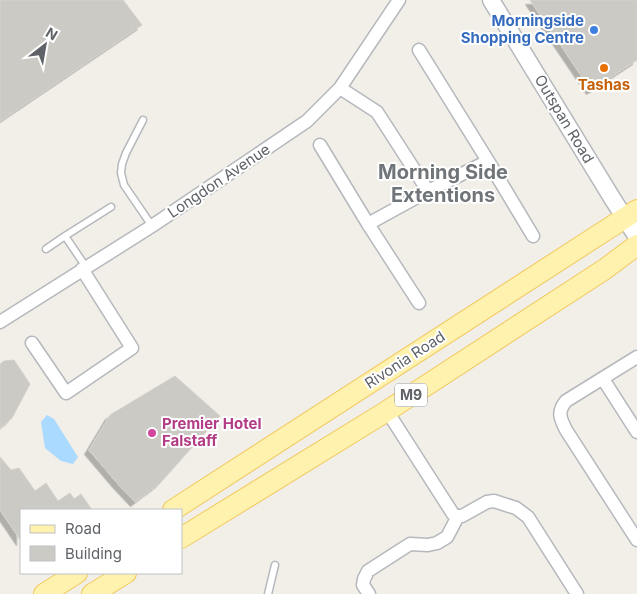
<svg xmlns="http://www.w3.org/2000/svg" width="637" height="594" font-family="Inter,sans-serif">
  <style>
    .water { fill: #aadaff }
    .building { fill: #cccac5; stroke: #d6d1c6; filter: url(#shadow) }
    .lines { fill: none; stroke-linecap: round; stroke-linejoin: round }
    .service-casing { stroke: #b5b8bc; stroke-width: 9 }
    .minor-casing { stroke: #b5b8bc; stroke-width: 15 }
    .tertiary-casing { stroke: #b5b8bc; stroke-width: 19 }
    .primary-casing { stroke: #f2c960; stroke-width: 22 }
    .service { stroke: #fff; stroke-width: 6 }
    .minor { stroke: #fff; stroke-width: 12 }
    .tertiary { stroke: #fff; stroke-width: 16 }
    .primary { stroke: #fff2af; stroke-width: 20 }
    .shop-dot { fill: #3f7fe0; stroke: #fff; stroke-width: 2 }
    .food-dot { fill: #e8710a; stroke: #fff; stroke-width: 2 }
    .hotel-dot { fill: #d1479c; stroke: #fff; stroke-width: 2 }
    .labels { text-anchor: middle; stroke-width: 4; stroke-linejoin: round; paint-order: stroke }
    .shield { fill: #fff; stroke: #8f9295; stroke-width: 1 }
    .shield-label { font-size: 14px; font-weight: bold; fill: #5f6368 }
    .shop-label { font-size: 15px; font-weight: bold; fill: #366cbe; stroke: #fff; text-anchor: end }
    .food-label { font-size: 15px; font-weight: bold; fill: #c56008; stroke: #fff }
    .street-label { font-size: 15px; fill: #5f6368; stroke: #fff }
    .hotel-label { font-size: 15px; font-weight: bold; fill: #b23c85; stroke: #fff; text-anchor: start }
    .district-label { font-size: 20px; font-weight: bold; fill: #70757a; stroke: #fff }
  </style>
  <defs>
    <filter id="shadow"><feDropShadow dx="-4.5" dy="4.5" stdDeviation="0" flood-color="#0004"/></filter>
  </defs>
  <rect width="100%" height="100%" fill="#f1efe8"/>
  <!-- water -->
  <path class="water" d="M47 415 54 419 78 457 73 464 61 461 45 448 41 422Z"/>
  <!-- building -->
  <path class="building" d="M0 0H123L142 25 0 121Z
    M530 0H637V60L591 90Z
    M14 360 30 384 12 418 0 428V364L4 361Z
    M175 376 220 416 160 483 135 502 118 484 89 450 110 415Z
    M0 457 11 470 19 468 35 491 46 483 58 501 70 493 74 499 81 494 92 510H21V541L0 510Z"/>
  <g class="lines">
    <!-- service casing -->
    <g class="service-casing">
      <path id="service" d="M143 120 126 153 122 164 121 173 124 185 152 226
        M46 249 65 236
        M86 267 65 236 111 207
        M268 594 275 565"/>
    </g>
    <!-- minor casing -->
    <g class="minor-casing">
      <path id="minor" d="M419 50 488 161 533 236
        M340 88 377 112 428 191 488 161
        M320 145 368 224 419 303
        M368 224 428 191
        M0 322 152 226 307 121 340 88 399 0
        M32 343 66 393 132 348 82 269
        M637 357 566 401C557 412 560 418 566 430L637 540
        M603 379 637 432
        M387 411 453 514 458 516H462L487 502 494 501 516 508 528 517 577 594
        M369 594 363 585 364 579 368 571 410 544 428 545 437 543 447 537 458 516"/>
    </g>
    <!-- tertiary casing -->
    <g class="tertiary-casing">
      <path id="tertiary" d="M491 0 612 198 637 237"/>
    </g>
    <!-- primary casing -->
    <g class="primary-casing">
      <path id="primary" d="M173 510 637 210
        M181 538 387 411 605 269 637 245
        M44 594 77 573
        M92 594 126 573"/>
    </g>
    <!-- service -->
    <use href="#service" class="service"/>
    <!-- minor -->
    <use href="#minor" class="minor"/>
    <!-- tertiary -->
    <use href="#tertiary" class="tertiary"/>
    <!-- primary -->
    <use href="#primary" class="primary"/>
  </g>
  <!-- markers -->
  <circle class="shop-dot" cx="594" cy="30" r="5"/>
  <circle class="food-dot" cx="604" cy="68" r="5"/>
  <circle class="hotel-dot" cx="152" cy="433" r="5"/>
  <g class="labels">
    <!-- shield labels -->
    <rect class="shield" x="395" y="383.5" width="32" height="23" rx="4"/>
    <g class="shield-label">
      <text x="411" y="400">M9</text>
    </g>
    <!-- shop labels -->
    <g class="shop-label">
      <text x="584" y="26">Morningside<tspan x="584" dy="17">Shopping Centre</tspan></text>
    </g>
    <!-- food labels -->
    <g class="food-label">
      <text x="604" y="90">Tashas</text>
    </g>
    <!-- street labels -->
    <g class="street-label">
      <text transform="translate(564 119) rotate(59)" y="5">Outspan Road</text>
      <text transform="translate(219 181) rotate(-34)" y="5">Longdon Avenue</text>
      <text transform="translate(405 360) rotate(-33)" y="5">Rivonia Road</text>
    </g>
    <!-- hotel labels -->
    <g class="hotel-label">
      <text x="162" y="429">Premier Hotel<tspan x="162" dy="17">Falstaff</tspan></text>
    </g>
    <!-- district labels -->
    <g class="district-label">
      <text x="443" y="179">Morning Side<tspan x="443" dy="23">Extentions</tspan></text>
    </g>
  </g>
  <!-- legend -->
  <rect x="20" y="509" width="162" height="65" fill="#ffffff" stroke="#bfc1c3"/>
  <rect x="30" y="525" width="25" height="8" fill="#fff2af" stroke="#bfc1c3"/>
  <text x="65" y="534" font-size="15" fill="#5f6368">Road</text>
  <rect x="30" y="546" width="25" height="15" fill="#cccac5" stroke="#bfc1c3"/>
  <text x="65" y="559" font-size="15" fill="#5f6368">Building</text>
  <!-- north arrow -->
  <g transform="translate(45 45) rotate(31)" stroke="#ffffff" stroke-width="4" paint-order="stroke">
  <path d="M0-4L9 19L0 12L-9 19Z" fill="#5f6368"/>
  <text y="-8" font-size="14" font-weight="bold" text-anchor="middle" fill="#5f6368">N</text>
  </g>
</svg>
